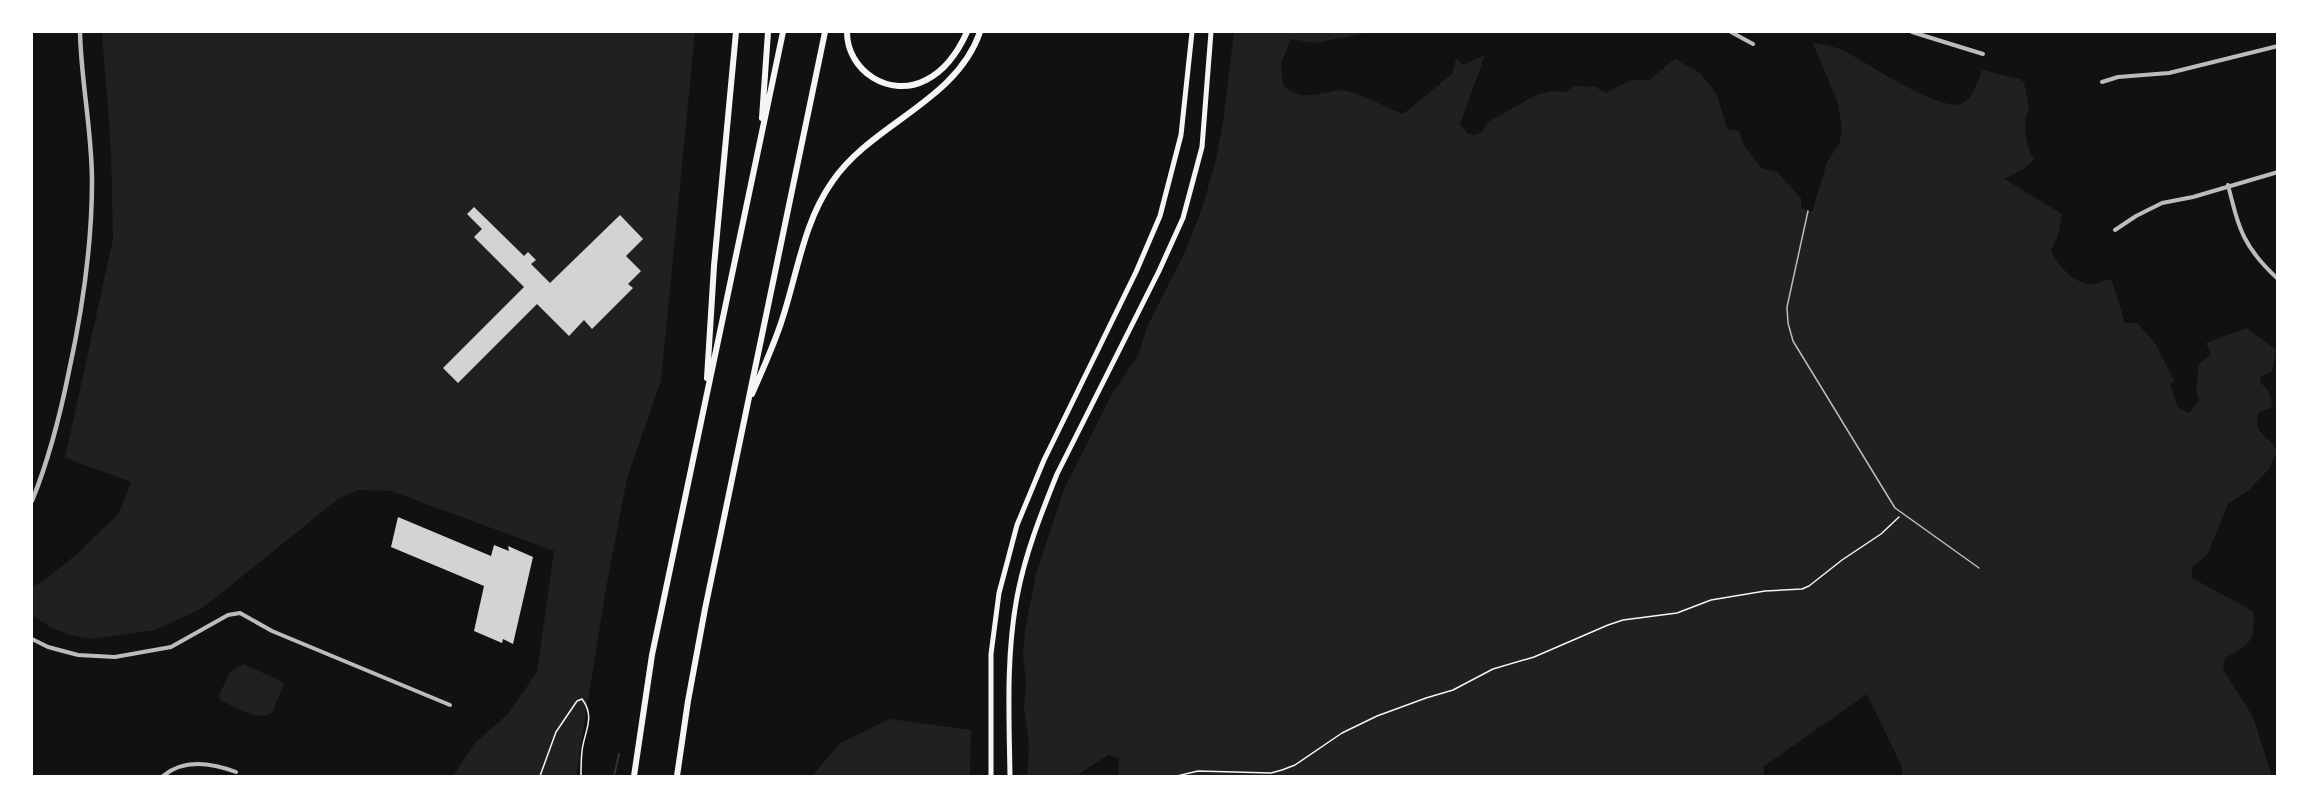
<svg xmlns="http://www.w3.org/2000/svg" width="2309" height="808" font-family="Signika,sans-serif">
  <style>
    .green { fill: #202020 }
    .lines { fill: none; stroke-linecap: round; stroke-linejoin: round }
    .stream { stroke: #333; stroke-width: 2 }
    .building { fill: #d3d3d3 }
    .path { stroke: #f5f5f5; stroke-width: 1.5 }
    .service { stroke: #bcbcbc; stroke-width: 1.5 }
    .minor { stroke: #bcbcbc; stroke-width: 4 }
    .tertiary { stroke: #bcbcbc; stroke-width: 4.5 }
    .primary { stroke: #f5f5f5; stroke-width: 5 }
    .motorway { stroke: #f5f5f5; stroke-width: 6 }
  </style>
  <rect width="100%" height="100%" fill="#111"/>
  <!-- green -->
  <path class="green" d="M102 32H695L661 381 627 478 606 588 576 776H453L474 744 508 714 537 672 554 551 391 491 359 490 339 498 203 608 155 630 92 639 70 635 50 627 32 615V587L43 581 78 553 119 513 131 482 65 458 113 239 111 150Z
    M1234 32H1373L1314 43 1291 39 1281 63 1283 85C1302 103 1319 92 1341 90 1352 90 1391 109 1403 114L1452 74 1456 59 1463 65 1485 55 1460 124 1468 134 1474 135 1482 132 1488 122 1536 95 1551 91 1566 92C1578 81 1581 89 1594 86L1606 93 1631 80H1649L1675 59 1700 73 1711 86 1717 95 1727 129 1739 131 1743 144 1761 168 1777 172 1801 198V208L1812 212 1827 162 1839 144 1842 131 1838 103 1813 43C1823 45 1835 46 1844 51 1868 63 1936 110 1961 104 1973 100 1978 80 1982 70L2020 79 2024 82 2029 109C2021 122 2027 147 2034 160L2022 170 2004 179 2062 214 2058 235 2051 251C2059 269 2086 296 2106 279L2112 281 2125 323H2137L2155 343 2175 382 2170 384 2178 408 2189 413 2199 400 2196 390 2199 364 2211 354 2206 343 2246 328 2276 350 2272 371 2260 377 2261 383 2268 390 2273 407 2259 412C2251 435 2270 435 2277 451L2269 469 2249 490 2228 504 2207 555 2192 567V578L2253 611C2256 641 2250 645 2225 658L2223 669 2253 717 2272 776H1902V767L1867 694 1763 767 1765 776H1118L1119 758 1108 755 1076 776H1027L1029 745 1024 709 1026 682 1023 655 1025 631 1036 574 1064 489 1113 392 1138 356 1147 327 1186 250 1202 208 1215 164 1223 122Z
    M243 664 281 681 284 684 272 713C256 722 234 706 220 700L219 696 229 673Z
    M890 719 971 730 970 776H812L840 743Z"/>
  <g class="lines">
    <!-- stream -->
    <path class="stream" d="M614 776 619 754"/>
  </g>
  <!-- building -->
  <path class="building" d="M474 207 524 256 528 252 536 260 531 264 550 283 620 215 643 239 626 256 641 271 628 284 633 288 592 329 584 320 569 336 537 304 458 383 443 368 524 287 474 237 482 229 467 214Z
    M398 517 491 556 494 545 509 551 508 546 533 557 513 644 503 639 502 643 474 631 484 586 391 547Z"/>
  <g class="lines">
    <!-- path -->
    <path class="path" d="M540 776 556 732 577 701 582 699C596 717 584 732 582 751 581 760 581 768 581 776
      M1177 776 1198 771 1271 773 1282 770 1295 765 1342 733 1377 716 1426 698 1453 690 1493 669 1534 657 1608 625 1623 620 1677 613 1711 600 1765 591 1802 589 1809 586 1842 560 1881 534 1899 517"/>
    <!-- service -->
    <path class="service" d="M1808 211 1787 307 1788 323 1793 341 1895 508 1979 568"/>
    <!-- minor -->
    <path class="minor" d="M1731 32 1753 44
      M1912 32 1983 54
      M2102 82 2118 77 2169 73 2278 46
      M2228 185C2239 229 2243 247 2278 279
      M2115 230 2136 216 2162 203 2193 197 2278 172
      M32 639 48 647 78 655 115 657 171 647 228 615 240 613 272 631 450 705
      M163 776C184 758 212 763 236 772"/>
    <!-- tertiary -->
    <path class="tertiary" d="M32 501C49 459 60 416 69 371 83 307 92 246 92 181 92 131 81 81 80 32"/>
    <!-- primary -->
    <path class="primary" d="M991 776V654L999 593 1007 563 1017 525 1044 460 1136 272 1160 216 1181 135 1192 32
      M1010 776C1009 716 1006 656 1017 597 1025 554 1041 514 1057 474L1159 271 1183 218 1202 147 1211 32"/>
    <!-- motorway -->
    <path class="motorway" d="M847 32C847 71 890 99 926 80 946 70 958 52 967 32
      M762 118 768 32
      M707 378 714 266 736 32
      M752 394C762 371 773 347 781 323 797 276 803 223 832 182 872 123 956 102 980 32
      M634 776 652 655 783 32
      M677 776 688 701 705 609 825 32"/>
  </g>
  <!-- border -->
  <rect width="2309" height="808" fill="none" stroke="#ffffff" stroke-width="66"/>
</svg>
